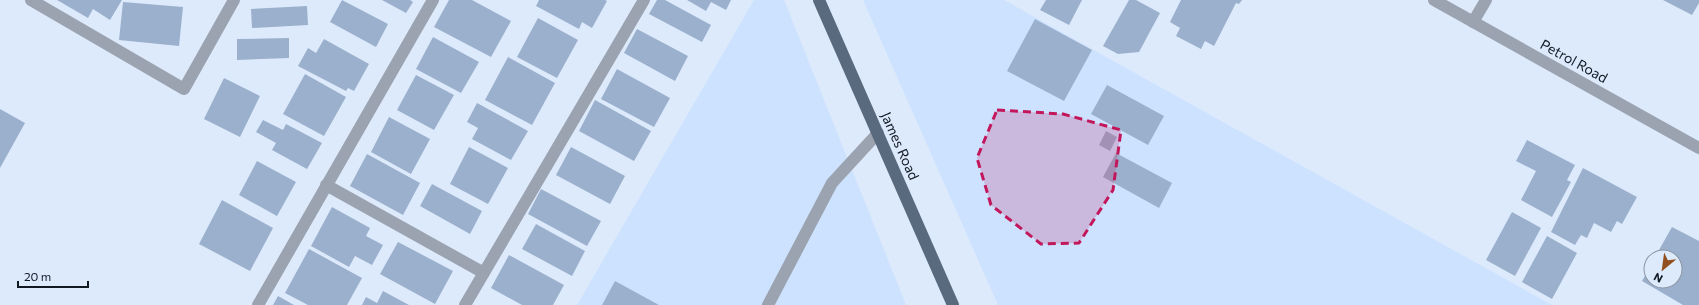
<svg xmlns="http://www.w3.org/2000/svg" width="1699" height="305" font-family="Commissioner,sans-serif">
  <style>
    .built { fill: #cde2fe }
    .building { fill: #9bb0cc }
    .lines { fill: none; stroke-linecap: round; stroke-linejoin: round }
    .minor { stroke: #9aa3af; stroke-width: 12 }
    .major { stroke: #59697e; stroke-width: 12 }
    .marked { fill: #c2185b; fill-opacity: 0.2; stroke: #c2185b; stroke-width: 3; stroke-dasharray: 8 5; stroke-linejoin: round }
    .labels { text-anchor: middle; stroke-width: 3.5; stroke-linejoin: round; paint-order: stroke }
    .street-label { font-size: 14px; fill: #101822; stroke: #ddeafc }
  </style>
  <rect width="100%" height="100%" fill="#ddeafc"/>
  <!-- built -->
  <path class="built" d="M754 0H784L906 305H577Z
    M863 0H1004L1552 305H998Z"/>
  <!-- building -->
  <path class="building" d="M57 0H122L110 20 93 9 88 18Z
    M342 0 388 24 376 47 330 22Z
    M382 0H410L413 2 406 13Z
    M449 0H472L511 21 491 57 434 27Z
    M539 0H605L607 1 592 28 582 22 579 29 536 6Z
    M657 0H665L711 25 702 42 649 14Z
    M687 0H731L726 10 711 2 706 11Z
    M1046 0H1082L1069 25 1040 10Z
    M1129 0H1136L1160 13 1139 52 1118 54 1103 46Z
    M1181 0H1242L1239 4 1236 3 1214 46 1205 41 1201 49 1176 36 1180 28 1170 22Z
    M1663 0H1699V3L1692 15Z
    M123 2 183 7 179 46 119 40Z
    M307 6 308 25 252 28 251 9Z
    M538 18 578 40 557 78 517 57Z
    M1035 19 1092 50 1064 101 1007 71Z
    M637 29 688 56 675 81 624 53Z
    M433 37 479 62 461 93 416 69Z
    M289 38V58L237 60V39Z
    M324 39 369 64 354 91 348 88 346 91 298 66 308 48 316 53Z
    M508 57 555 83 532 125 485 100Z
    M617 69 670 98 654 127 601 99Z
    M305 74 346 97 324 136 283 114Z
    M416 75 454 95 434 130 397 110Z
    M224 78 260 96 240 137 204 119Z
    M1107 85 1164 116 1148 145 1091 114Z
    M595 100 651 131 634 161 579 131Z
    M477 103 528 131 511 160 472 139 478 128 467 122Z
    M0 109 25 123 0 168Z
    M389 117 430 139 411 174 371 152Z
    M263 120 283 130 286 124 322 143 307 169 272 150 276 143 256 132Z
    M1106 131 1117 137 1110 151 1099 145Z
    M1527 140 1575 165 1567 180 1571 182 1552 217 1521 200 1536 171 1516 161Z
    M469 147 508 168 488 204 450 184Z
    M571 147 625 176 610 204 556 175Z
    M1116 153 1172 183 1159 208 1103 177Z
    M367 154 420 183 403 215 350 186Z
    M257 161 296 182 277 216 239 195Z
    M1583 168 1637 197 1622 224 1617 221 1611 232 1594 223 1587 238 1581 235 1575 245 1551 232Z
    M432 184 482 211 470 234 420 206Z
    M541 189 601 221 587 246 528 214Z
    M222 200 273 228 250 271 199 244Z
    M332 207 370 228 366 236 383 245 372 265 355 256 349 267 311 246Z
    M1512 212 1541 228 1515 276 1486 260Z
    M536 224 585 251 572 276 522 249Z
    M1672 227 1699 241V305H1683L1642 281 1651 265V281H1675V257H1655Z
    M1547 236 1577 253 1552 299 1522 282Z
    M398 242 453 271 435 304 380 274Z
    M309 249 362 278 347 305H308L285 293Z
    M509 255 564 285 553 305H522L491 288Z
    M615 281 659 305H602Z
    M383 291 409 305H362L366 297 377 303Z
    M278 296 294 305H273Z"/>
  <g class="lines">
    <!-- minor -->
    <path class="minor" d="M31 0 184 89 234 0
      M1434 0 1699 148
      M1473 22 1486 0
      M326 185 484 273
      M258 305 433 0
      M465 305 644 0
      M768 305 832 183 878 133"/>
    <!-- major -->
    <path class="major" d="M819 0 953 305"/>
  </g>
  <!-- marked area -->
  <path class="marked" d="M997 110 1063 114 1121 130 1113 190 1079 243 1041 244 991 205 977 158Z"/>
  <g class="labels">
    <!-- street labels -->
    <g class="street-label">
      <text transform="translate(1574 61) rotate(29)" y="5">Petrol Road</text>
      <text transform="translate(900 146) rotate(66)" y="5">James Road</text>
    </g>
  </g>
  <!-- north arrow -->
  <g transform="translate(1663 269) rotate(209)"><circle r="19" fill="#ddeafc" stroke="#8b96a5"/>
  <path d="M0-3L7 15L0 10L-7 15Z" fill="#924f1f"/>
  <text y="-6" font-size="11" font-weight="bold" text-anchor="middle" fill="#101822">N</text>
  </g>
  <!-- scale -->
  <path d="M18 281v6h70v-6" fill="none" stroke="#101822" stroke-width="2"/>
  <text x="24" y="281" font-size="12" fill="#101822" stroke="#ddeafc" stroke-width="3" paint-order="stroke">20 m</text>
</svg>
